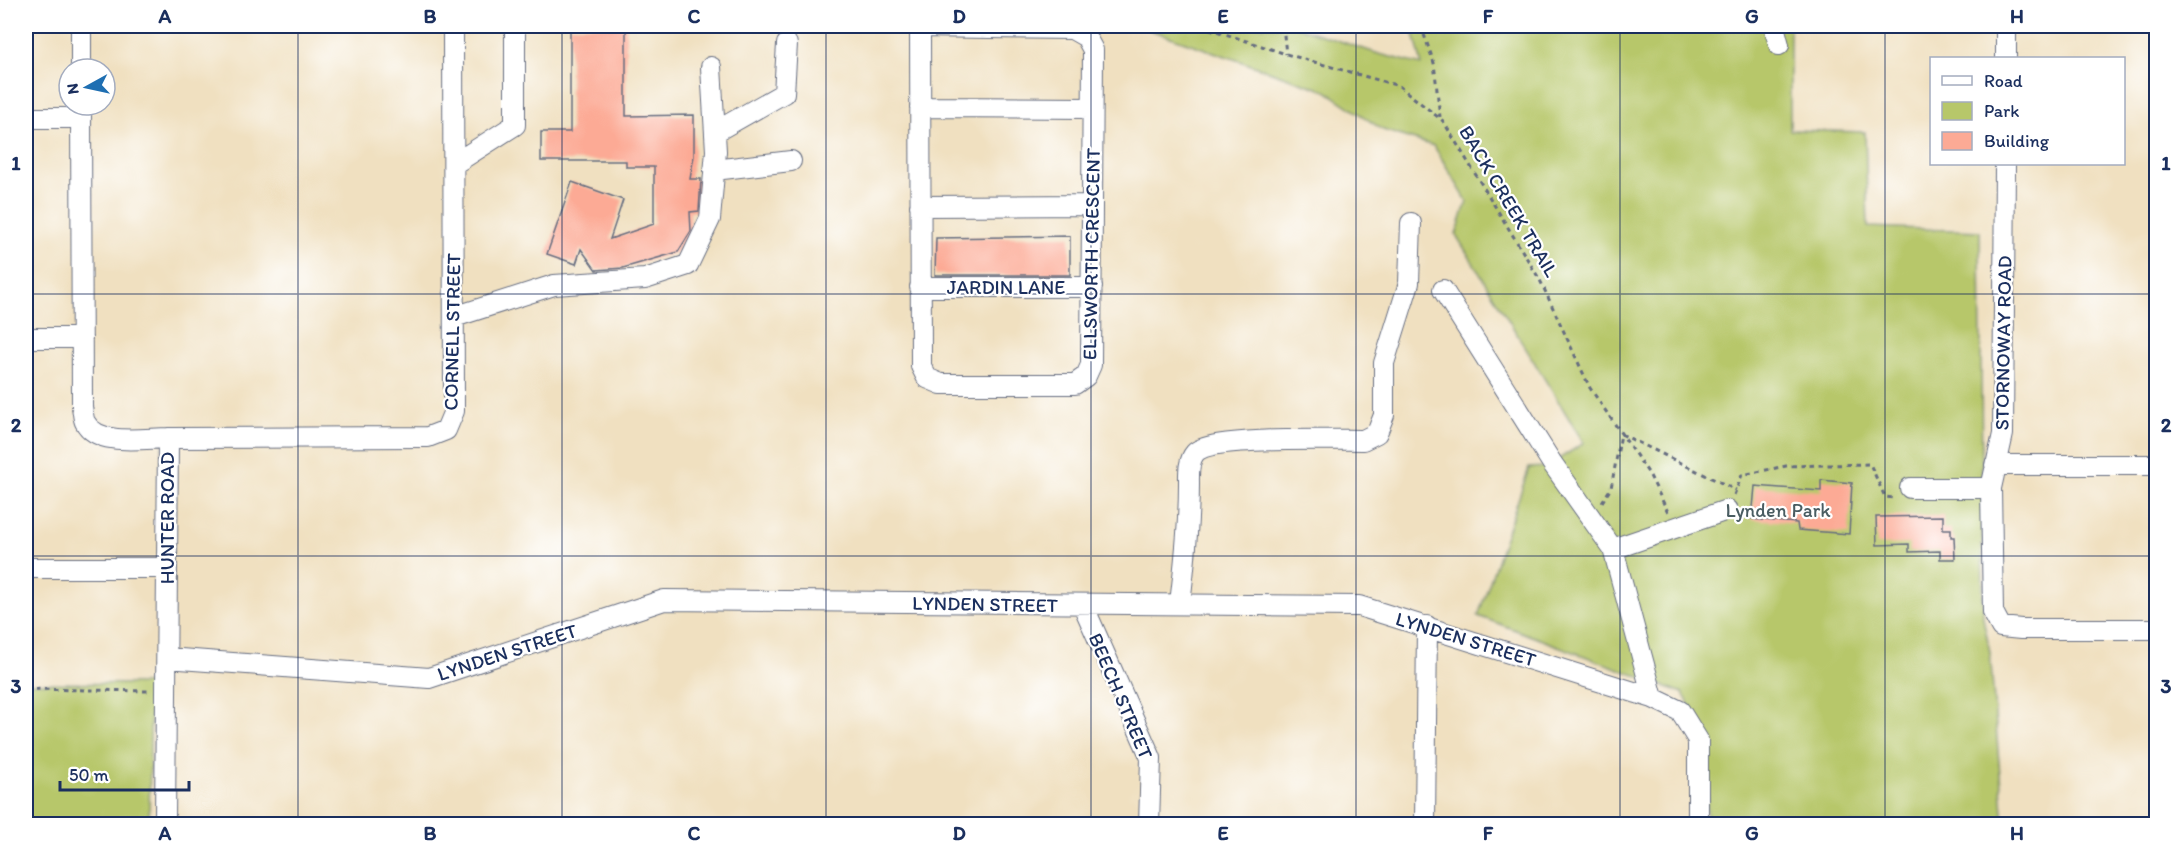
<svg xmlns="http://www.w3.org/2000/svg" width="2182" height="850" font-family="Itim,sans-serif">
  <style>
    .green { fill: #b7c76a; stroke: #697b64; stroke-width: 1.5 }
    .building { fill: #fcaa95 }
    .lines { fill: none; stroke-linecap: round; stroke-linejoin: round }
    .minor-casing { stroke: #666d80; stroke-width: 22 }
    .path { stroke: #666d80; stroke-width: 3; stroke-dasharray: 4.5 4.5; stroke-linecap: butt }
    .minor { stroke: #fff; stroke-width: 20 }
    .grid { fill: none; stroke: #1b2f5e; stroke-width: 1.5; stroke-opacity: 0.55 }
    .labels { text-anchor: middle; stroke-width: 4.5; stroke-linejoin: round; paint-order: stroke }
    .street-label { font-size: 20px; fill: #1b2f5e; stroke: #fff }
    .park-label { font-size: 20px; fill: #4a5d62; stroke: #fff }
    .neatline { fill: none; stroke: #1b2f5e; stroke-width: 2 }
    .grid-label { font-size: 20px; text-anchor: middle; font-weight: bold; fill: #1b2f5e }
  </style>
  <rect width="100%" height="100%" fill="#fff"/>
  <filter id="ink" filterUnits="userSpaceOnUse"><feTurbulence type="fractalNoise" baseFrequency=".0167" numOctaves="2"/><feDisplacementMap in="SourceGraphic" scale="12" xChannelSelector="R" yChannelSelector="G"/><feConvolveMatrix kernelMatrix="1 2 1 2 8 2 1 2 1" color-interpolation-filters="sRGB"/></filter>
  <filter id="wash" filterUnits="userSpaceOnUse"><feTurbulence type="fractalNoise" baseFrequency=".008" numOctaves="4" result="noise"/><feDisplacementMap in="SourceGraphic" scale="24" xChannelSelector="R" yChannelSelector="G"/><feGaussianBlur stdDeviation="1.35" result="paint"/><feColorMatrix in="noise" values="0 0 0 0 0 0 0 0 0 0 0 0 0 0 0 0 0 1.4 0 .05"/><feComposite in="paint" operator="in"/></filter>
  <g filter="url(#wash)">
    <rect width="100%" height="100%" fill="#f0e0c0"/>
    <!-- green -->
    <path class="green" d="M1139 26H1294L1379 54 1422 65 1412 26H1790V130L1865 132 1868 227 1980 231 1983 618 1990 652 2004 824H1707L1706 736 1683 693 1478 616 1529 468 1546 467 1584 443 1456 235 1467 201 1434 146 1383 130 1326 91Z
      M26 683 151 684 149 824H26Z"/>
    <g id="blocks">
      <!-- building -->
      <path class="building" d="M570 26H626V116L694 115V156L690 179H701L699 211 690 212 691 231 678 252 623 268 596 270 581 249 576 264 547 254 572 182 623 200 610 239 654 224V167H626V161H541V132H570Z
        M1070 236V275H935L936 238Z
        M1821 480 1852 483 1849 534 1798 530 1797 523 1752 519 1755 486 1821 491Z
        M1943 516V529H1951V537H1954L1955 559H1940V551L1909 552V544L1877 545 1876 517Z"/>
    </g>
  </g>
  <g filter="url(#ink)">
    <use href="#blocks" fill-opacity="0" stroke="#666d80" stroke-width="1.5"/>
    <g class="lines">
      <!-- minor casing -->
      <g class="minor-casing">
        <path id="minor" d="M81 26V69
          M1774 26 1779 45
          M920 27 1072 29 1086 37 1093 50 1091 365 1086 376 1075 384H941L927 378 921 366 920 27V26
          M2006 58V26
          M81 105 82 407C83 411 83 418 85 422 98 447 144 438 168 438L165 824
          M920 107 1092 108
          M26 118H81
          M715 132 784 93 787 44
          M454 164 515 125V26
          M2005 164 2003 434 1991 488 1993 612 2001 627 2021 629H2156
          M714 170 791 161
          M920 206 1092 205
          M920 287H1092
          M1443 290 1552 463 1613 549
          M454 317 554 285 645 279 688 265 710 219 716 151 711 67
          M26 338H82
          M168 438 428 437 446 430 454 411 453 26
          M1995 465H2156
          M1910 488H1991
          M26 568H167
          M1180 603C1185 563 1189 525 1189 484 1189 474 1188 461 1195 453 1210 436 1335 440 1363 440L1377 433 1384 415V363L1409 283 1411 223
          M1083 605 1151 758 1149 824
          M167 658 429 678 664 600 1359 606 1653 698 1680 711 1698 740V824
          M1653 698 1613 549 1727 510
          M1425 824 1427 626"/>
      </g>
      <!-- path -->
      <path class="path" d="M1201 26 1286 54 1399 86 1443 121 1540 280 1590 388 1649 474 1668 512
        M1283 26 1286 54
        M1421 26 1434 63 1440 117
        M1734 495 1742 475 1786 466 1870 464 1885 497 1894 498
        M1602 502 1611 488 1621 434 1736 490
        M26 689 150 691"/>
      <!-- minor -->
      <use href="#minor" class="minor"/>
    </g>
  </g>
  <!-- grid -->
  <path class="grid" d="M298 26V824M562 26V824M826 26V824M1091 26V824M1356 26V824M1620 26V824M1885 26V824M26 294H2156M26 556H2156"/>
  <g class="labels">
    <!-- street labels -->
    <g class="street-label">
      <text transform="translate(1509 201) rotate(59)" y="7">BACK CREEK TRAIL</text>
      <text transform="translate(1091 254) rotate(-89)" y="7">ELLSWORTH CRESCENT</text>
      <text x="1006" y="294">JARDIN LANE</text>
      <text transform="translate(452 332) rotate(-89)" y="7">CORNELL STREET</text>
      <text transform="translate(2003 343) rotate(-89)" y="7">STORNOWAY ROAD</text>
      <text transform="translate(167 518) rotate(-90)" y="7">HUNTER ROAD</text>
      <text transform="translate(985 604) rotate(1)" y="7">LYNDEN STREET</text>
      <text transform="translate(1466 639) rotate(17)" y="7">LYNDEN STREET</text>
      <text transform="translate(507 652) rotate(-18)" y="7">LYNDEN STREET</text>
      <text transform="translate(1121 696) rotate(67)" y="7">BEECH STREET</text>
    </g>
    <!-- park labels -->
    <g class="park-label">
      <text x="1778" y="517">Lynden Park</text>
    </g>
  </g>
  <!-- margin -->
  <rect width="2182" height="850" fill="none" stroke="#fff" stroke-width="66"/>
  <!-- legend -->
  <rect x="1930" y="57" width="195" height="108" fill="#ffffff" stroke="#a4acbf" stroke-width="1.5"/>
  <rect x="1942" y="76" width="30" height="9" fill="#ffffff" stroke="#a4acbf" stroke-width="1.5"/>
  <text x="1984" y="87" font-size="18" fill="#1b2f5e">Road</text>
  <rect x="1942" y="102" width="30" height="18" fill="#b7c76a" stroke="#a4acbf" stroke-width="1.5"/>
  <text x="1984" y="117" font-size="18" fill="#1b2f5e">Park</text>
  <rect x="1942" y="132" width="30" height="18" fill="#fcaa95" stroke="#a4acbf" stroke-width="1.5"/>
  <text x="1984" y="147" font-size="18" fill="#1b2f5e">Building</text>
  <!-- north arrow -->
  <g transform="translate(87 87) rotate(262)"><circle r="28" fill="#ffffff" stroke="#a4acbf" stroke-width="1.5"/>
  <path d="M0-4.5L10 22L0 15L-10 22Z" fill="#1f6fb2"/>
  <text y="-9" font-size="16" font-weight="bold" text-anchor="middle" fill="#1b2f5e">N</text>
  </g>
  <!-- scale -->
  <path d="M60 781v9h129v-9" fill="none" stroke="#1b2f5e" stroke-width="3"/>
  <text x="69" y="781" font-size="18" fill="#1b2f5e" stroke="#ffffff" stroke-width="4.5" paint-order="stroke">50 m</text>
  <rect x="33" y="33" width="2116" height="784" class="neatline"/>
  <g class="grid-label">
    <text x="165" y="23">A</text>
    <text x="430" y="23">B</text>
    <text x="694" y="23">C</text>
    <text x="959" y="23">D</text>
    <text x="1223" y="23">E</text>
    <text x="1488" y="23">F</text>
    <text x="1752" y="23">G</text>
    <text x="2017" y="23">H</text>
    <text x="16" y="170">1</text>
    <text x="2166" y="170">1</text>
    <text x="16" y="432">2</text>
    <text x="2166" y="432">2</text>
    <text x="16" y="693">3</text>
    <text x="2166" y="693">3</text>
    <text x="165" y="840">A</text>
    <text x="430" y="840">B</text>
    <text x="694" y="840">C</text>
    <text x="959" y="840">D</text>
    <text x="1223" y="840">E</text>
    <text x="1488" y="840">F</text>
    <text x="1752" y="840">G</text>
    <text x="2017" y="840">H</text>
  </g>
</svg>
